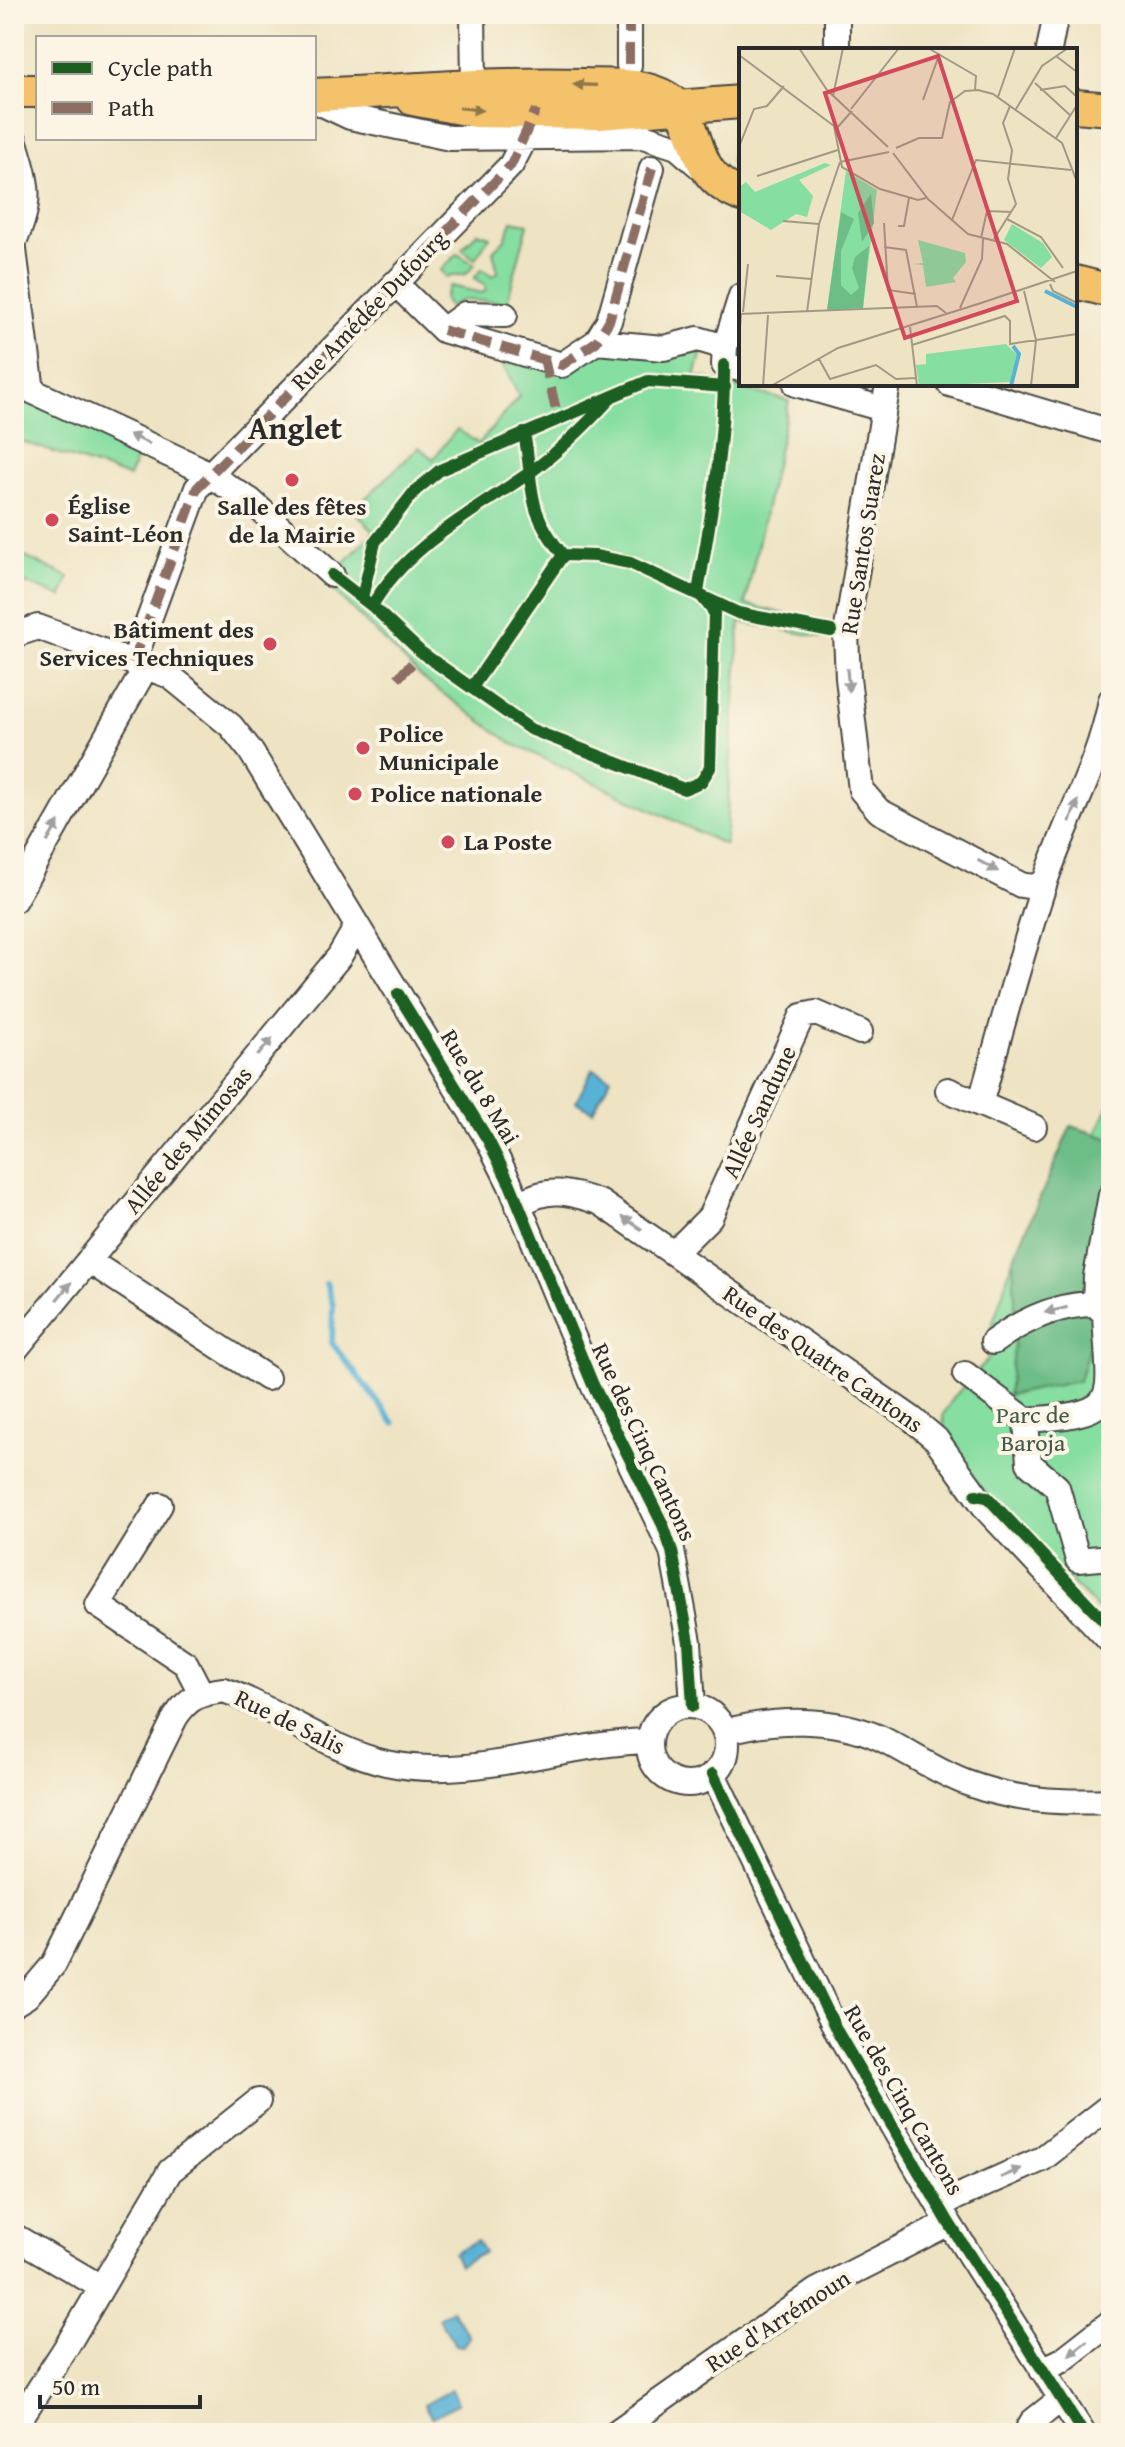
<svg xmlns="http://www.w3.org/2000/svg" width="1125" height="2447" font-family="'Gentium Book Plus',serif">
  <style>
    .green { fill: #87dea1; stroke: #598466; stroke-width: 2 }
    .forest { fill: #6dbd87; stroke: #4c7459; stroke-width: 2 }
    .water { fill: #58b2d6; stroke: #426e80; stroke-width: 2 }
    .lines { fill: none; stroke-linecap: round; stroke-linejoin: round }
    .stream { stroke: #58b2d6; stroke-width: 6 }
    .minor-casing { stroke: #484742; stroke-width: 28 }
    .major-casing { stroke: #484742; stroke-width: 36 }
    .minor { stroke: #fff; stroke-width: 24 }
    .major { stroke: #f3c26a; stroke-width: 32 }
    .quiet { stroke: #8d6e63; stroke-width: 10; stroke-dasharray: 20 10; stroke-linecap: butt }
    .cycleway-casing { stroke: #fcf5e5; stroke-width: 17 }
    .cycleway { stroke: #1b5e20; stroke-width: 12 }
    .oneway { fill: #8f764a }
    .oneway2 { fill: #a0a0a0 }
    .poi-dot { fill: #d1495b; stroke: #fcf5e5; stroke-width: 3 }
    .labels { text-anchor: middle; stroke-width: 8; stroke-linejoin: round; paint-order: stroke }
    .street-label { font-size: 24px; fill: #2b2b2b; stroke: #fcf5e5 }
    .poi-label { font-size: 24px; font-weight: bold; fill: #2b2b2b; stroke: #fcf5e5; text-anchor: start }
    .park-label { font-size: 24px; fill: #425848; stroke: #fcf5e5 }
    .district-label { font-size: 32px; font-weight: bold; fill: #2b2b2b; stroke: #fcf5e5 }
    .inset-river { fill: none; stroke: #58b2d6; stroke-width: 4 }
    .inset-road { fill: none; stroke: #a09986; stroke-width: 2 }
    .view { fill: #d1495b; fill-opacity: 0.15; stroke: #d1495b; stroke-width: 4 }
    .inset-edge { fill: none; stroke: #2b2b2b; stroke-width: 4 }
  </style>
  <rect width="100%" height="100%" fill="#fcf5e5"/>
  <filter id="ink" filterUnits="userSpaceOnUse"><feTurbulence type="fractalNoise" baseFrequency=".0125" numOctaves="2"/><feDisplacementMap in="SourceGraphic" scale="16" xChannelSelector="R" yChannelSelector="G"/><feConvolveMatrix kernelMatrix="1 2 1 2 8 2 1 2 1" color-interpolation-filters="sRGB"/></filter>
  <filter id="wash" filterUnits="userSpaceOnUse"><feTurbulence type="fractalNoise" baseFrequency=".006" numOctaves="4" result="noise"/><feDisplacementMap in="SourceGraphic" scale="32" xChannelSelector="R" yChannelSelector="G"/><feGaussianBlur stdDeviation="1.8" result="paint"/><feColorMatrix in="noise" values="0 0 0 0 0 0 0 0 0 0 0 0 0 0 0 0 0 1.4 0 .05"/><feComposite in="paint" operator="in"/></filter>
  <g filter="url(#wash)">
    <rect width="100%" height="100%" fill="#eee3c3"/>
    <!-- green -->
    <path class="green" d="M741 132V173L731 162 733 136Z
      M512 221 528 224 507 302 463 300 449 307 444 298 450 286 482 293 486 290 485 285 474 278 482 269 493 276 498 272 493 251 505 239Z
      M478 232 490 236 475 259 462 249Z
      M457 254 475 264 466 274 446 277 441 270Z
      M592 350 702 352 695 376 789 401 745 604 828 625 827 638 740 622 725 845 513 744 424 680 331 588 338 580 337 571 374 531 353 510 419 447 433 459 457 429 479 444 519 396 496 351 564 370Z
      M14 391 142 445 129 477 14 439Z
      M14 552 69 577 62 597 14 579Z
      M1111 1101V1623L963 1470 945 1438 943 1415 953 1398 997 1349 990 1332 1013 1260 1071 1126 1096 1134Z"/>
    <!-- forest -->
    <path class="forest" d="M1071 1126 1111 1139V1291L1105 1293 1079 1381 1008 1395 1016 1325 1013 1260Z"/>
    <!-- water -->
    <path class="water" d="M593 1069 611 1078 593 1111 576 1102Z
      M477 2240 484 2252 459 2265 453 2253Z
      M452 2310 469 2337 463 2346 456 2345 438 2318Z
      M451 2390 458 2403 432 2418 424 2405Z"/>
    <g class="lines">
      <!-- stream -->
      <path class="stream" d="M326 1283 333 1305 332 1343 394 1423"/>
    </g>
  </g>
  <g filter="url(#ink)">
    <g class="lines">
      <!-- minor casing -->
      <g class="minor-casing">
        <path id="minor" d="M473 14 474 84
          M629 14V65
          M837 14V50
          M1049 50 1056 14
          M314 100 350 117 450 138 643 136 677 147 706 172
          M14 139C27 182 34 199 14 242
          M14 250 32 391 196 467 251 501 332 575
          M395 283 443 330 562 365 596 342 609 321 652 168
          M741 296 725 347 724 365 741 369
          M443 330 465 314 505 315
          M596 342 664 348 698 339 725 347
          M796 384 883 409
          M888 384 846 634 848 678 861 790 879 811 1021 885 1034 887 1044 883
          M950 384 1111 432
          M14 635 38 627 170 676 231 726 250 750 488 1140 510 1184 593 1385 672 1551 689 1642 693 1706
          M133 663 197 488 511 165 524 140 538 98
          M14 900 146 667
          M948 1090 1034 1127
          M980 1104C1001 1031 1020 957 1044 885 1064 823 1099 765 1111 700
          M518 1206C545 1185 571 1192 601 1203L911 1418 936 1439 987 1510 1111 1642
          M674 1253 710 1217 802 1016 816 1013 860 1032
          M89 1261 267 1378
          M1095 1304 1096 1276 1111 1195
          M14 1351 339 957 357 926
          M965 1374 1026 1420C1125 1413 1109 1403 1105 1314L1095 1304C1056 1304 1023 1320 993 1342
          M1026 1420 1029 1463 1057 1487 1078 1560 1111 1557
          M160 1505 98 1605 186 1664 201 1693
          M649 1745a39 39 0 1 1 78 0a39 39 0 1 1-78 0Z
          M725 1732C773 1718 834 1717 880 1738 909 1752 937 1772 967 1783 1014 1801 1061 1803 1111 1801
          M713 1774 838 2033 949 2223 1083 2433
          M14 2004 27 1996 54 1964 175 1718C188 1697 200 1693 224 1690 279 1710 329 1750 386 1763 474 1782 561 1743 648 1741
          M939 2205 1042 2159 1111 2105
          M14 2236 101 2287
          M1042 2370 1061 2361 1111 2322
          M14 2428 67 2346 170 2171 258 2101
          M615 2433 816 2291 949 2223
          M1026 2433 1032 2422 1061 2399"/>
      </g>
      <!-- major casing -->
      <g class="major-casing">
        <path id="major" d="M14 91H38
          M314 95C405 91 493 82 584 85 613 86 641 83 667 98 707 122 683 172 741 195
          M413 99 476 111 599 113 741 102
          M1075 106 1111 109
          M1075 282 1111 291"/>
      </g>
      <!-- minor -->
      <use href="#minor" class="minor"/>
      <!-- major -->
      <use href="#major" class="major"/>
      <!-- quiet -->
      <path class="quiet" d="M629 14V65
        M443 330 562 365 596 342 609 321 652 168
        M544 359 558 418
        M133 663 197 488 511 165 536 110
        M398 678 422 653"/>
      <!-- cycleway casing -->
      <g class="cycleway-casing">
        <path id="cycleway" d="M524 433C535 490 524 507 563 555L595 556 630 563 738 613 831 631
          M332 575 372 606 422 653 530 729 684 789 701 782 710 768 714 612 698 592C711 516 725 441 724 365
          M362 598 375 542 415 491 440 470 648 381 725 387
          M372 606C407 545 477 510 532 471 561 450 585 426 609 400
          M473 686 563 555
          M398 994 488 1140 510 1184 593 1385 663 1525 672 1551 689 1642 693 1706
          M976 1495 987 1497 1111 1628
          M713 1774 838 2033 949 2223 1083 2433"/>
      </g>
      <!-- cycleway -->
      <use href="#cycleway" class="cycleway"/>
    </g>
    <!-- one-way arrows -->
    <defs><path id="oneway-solid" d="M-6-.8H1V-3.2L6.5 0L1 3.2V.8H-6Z" transform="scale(2)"/></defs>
    <g class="oneway">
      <use href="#oneway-solid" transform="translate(585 85) rotate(-178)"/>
      <use href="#oneway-solid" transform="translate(471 109) rotate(7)"/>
    </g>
    <g class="oneway2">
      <use href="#oneway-solid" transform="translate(139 439) rotate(-156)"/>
      <use href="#oneway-solid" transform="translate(848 680) rotate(85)"/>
      <use href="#oneway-solid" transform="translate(1074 811) rotate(-68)"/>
      <use href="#oneway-solid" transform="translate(53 832) rotate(-60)"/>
      <use href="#oneway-solid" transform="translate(988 866) rotate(29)"/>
      <use href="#oneway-solid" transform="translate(265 1047) rotate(-50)"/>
      <use href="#oneway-solid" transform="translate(632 1223) rotate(-147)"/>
      <use href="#oneway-solid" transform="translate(64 1291) rotate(-50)"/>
      <use href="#oneway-solid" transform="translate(1056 1310) rotate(167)"/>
      <use href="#oneway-solid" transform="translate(1011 2173) rotate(-24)"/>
      <use href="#oneway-solid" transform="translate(1078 2348) rotate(142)"/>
    </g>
  </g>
  <!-- markers -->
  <g class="poi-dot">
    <circle cx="292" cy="480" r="8"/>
    <circle cx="52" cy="520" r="8"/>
    <circle cx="270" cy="644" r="8"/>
    <circle cx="363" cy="748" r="8"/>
    <circle cx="355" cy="794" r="8"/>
    <circle cx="448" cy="842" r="8"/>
  </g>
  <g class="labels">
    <!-- street labels -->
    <g class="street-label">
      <text transform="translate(369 310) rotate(-46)" y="8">Rue Amédée Dufourg</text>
      <text transform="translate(863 544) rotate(-81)" y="8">Rue Santos Suarez</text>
      <text transform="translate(480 1087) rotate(59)" y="8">Rue du 8 Mai</text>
      <text transform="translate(759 1112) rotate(-65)" y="8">Allée Sandune</text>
      <text transform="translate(188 1140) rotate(-50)" y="8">Allée des Mimosas</text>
      <text transform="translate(823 1359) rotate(35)" y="8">Rue des Quatre Cantons</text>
      <text transform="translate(644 1442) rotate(65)" y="8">Rue des Cinq Cantons</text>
      <text transform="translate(290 1722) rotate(26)" y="8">Rue de Salis</text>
      <text transform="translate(904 2100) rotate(60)" y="8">Rue des Cinq Cantons</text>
      <text transform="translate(778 2321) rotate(-33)" y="8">Rue d'Arrémoun</text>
    </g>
    <!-- poi labels -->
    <g class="poi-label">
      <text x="68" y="514">Église<tspan x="68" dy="28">Saint-Léon</tspan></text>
      <text x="292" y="515" text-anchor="middle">Salle des fêtes<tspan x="292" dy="28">de la Mairie</tspan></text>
      <text x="254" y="638" text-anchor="end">Bâtiment des<tspan x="254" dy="28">Services Techniques</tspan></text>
      <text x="379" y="742">Police<tspan x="379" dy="28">Municipale</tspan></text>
      <text x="371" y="802">Police nationale</text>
      <text x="464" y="850">La Poste</text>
    </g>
    <!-- park labels -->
    <g class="park-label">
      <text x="1033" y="1423">Parc de<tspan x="1033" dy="28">Baroja</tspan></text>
    </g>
    <!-- district labels -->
    <g class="district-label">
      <text x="295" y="439">Anglet</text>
    </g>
  </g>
  <!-- overview -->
  <g transform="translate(739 48)">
    <rect width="338" height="338" fill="#eee3c3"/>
    <path d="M86 115 92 117 60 132 74 148 68 169 57 166 32 182 0 163V139L7 134 16 144ZM107 123 138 142 124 260 88 262ZM273 176 304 195 313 209 302 220 265 192ZM179 192 226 205 227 214 214 230 217 234 187 239 184 217 175 216 184 215ZM267 296 279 308 272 334 180 338 177 317 187 316V306Z" fill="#87dea1"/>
    <path d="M132 146 135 175 123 194 119 165ZM102 164 115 171 102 203V237L112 247 120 240 113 220 116 209 130 198 124 260 88 262Z" fill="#6dbd87"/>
    <path class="inset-river" d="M306 243 338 259M272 338 280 306 274 298"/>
    <path class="inset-road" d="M60 0 88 42 149 99M189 0 237 28 236 42M0 7 95 78 103 119 141 141 179 152 187 150M317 8 338 24M296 35 332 68M301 42 326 38 338 49M94 48 104 0M259 49 276 0M184 52 200 7M112 61 160 0M277 61 303 18 329 0M97 81 113 63M317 90 338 57M0 99 15 61 28 58 45 38M157 100 180 90H203L211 54 226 43 239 42 254 46 323 95 338 134M154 105 189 151 229 186 268 196 316 234M101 114 150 104M18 128 99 102M268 171 302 189 324 220M213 172 237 112 332 122M44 173 80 176M145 175 149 242 177 246M159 178H165L170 150M242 190 248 163 273 164M255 191 277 156 269 131 273 102 264 75 271 58M145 199 167 202 178 259M37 228 72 231M311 236 314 243 338 255M285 243 297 292 292 338M236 257 338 223M221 260 243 211 244 191M4 264 9 216M68 264 80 176 101 114M0 266 198 258 207 265M171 279 178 338M0 295 2 266M173 297 266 268 271 273V296L338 286M80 311 91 331 137 317 157 331 177 330M24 338 29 267M32 338 99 300 239 256"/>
    <path class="view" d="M199 8 278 253 166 290 86 45Z"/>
    <rect width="338" height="338" class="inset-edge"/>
  </g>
  <!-- margin -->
  <rect width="1125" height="2447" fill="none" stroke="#fcf5e5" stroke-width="48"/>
  <!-- legend -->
  <rect x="36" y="36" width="280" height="104" fill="#fcf5e5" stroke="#a8a49b" stroke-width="2"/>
  <rect x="52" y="62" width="40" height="12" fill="#1b5e20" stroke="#a8a49b" stroke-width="2"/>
  <text x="108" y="76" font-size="24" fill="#2b2b2b">Cycle path</text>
  <rect x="52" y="102" width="40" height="12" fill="#8d6e63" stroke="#a8a49b" stroke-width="2"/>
  <text x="108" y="116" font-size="24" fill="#2b2b2b">Path</text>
  <!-- scale -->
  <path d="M40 2395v12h160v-12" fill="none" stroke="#2b2b2b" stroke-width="4"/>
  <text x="52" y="2395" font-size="24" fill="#2b2b2b" stroke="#fcf5e5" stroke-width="6" paint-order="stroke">50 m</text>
</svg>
